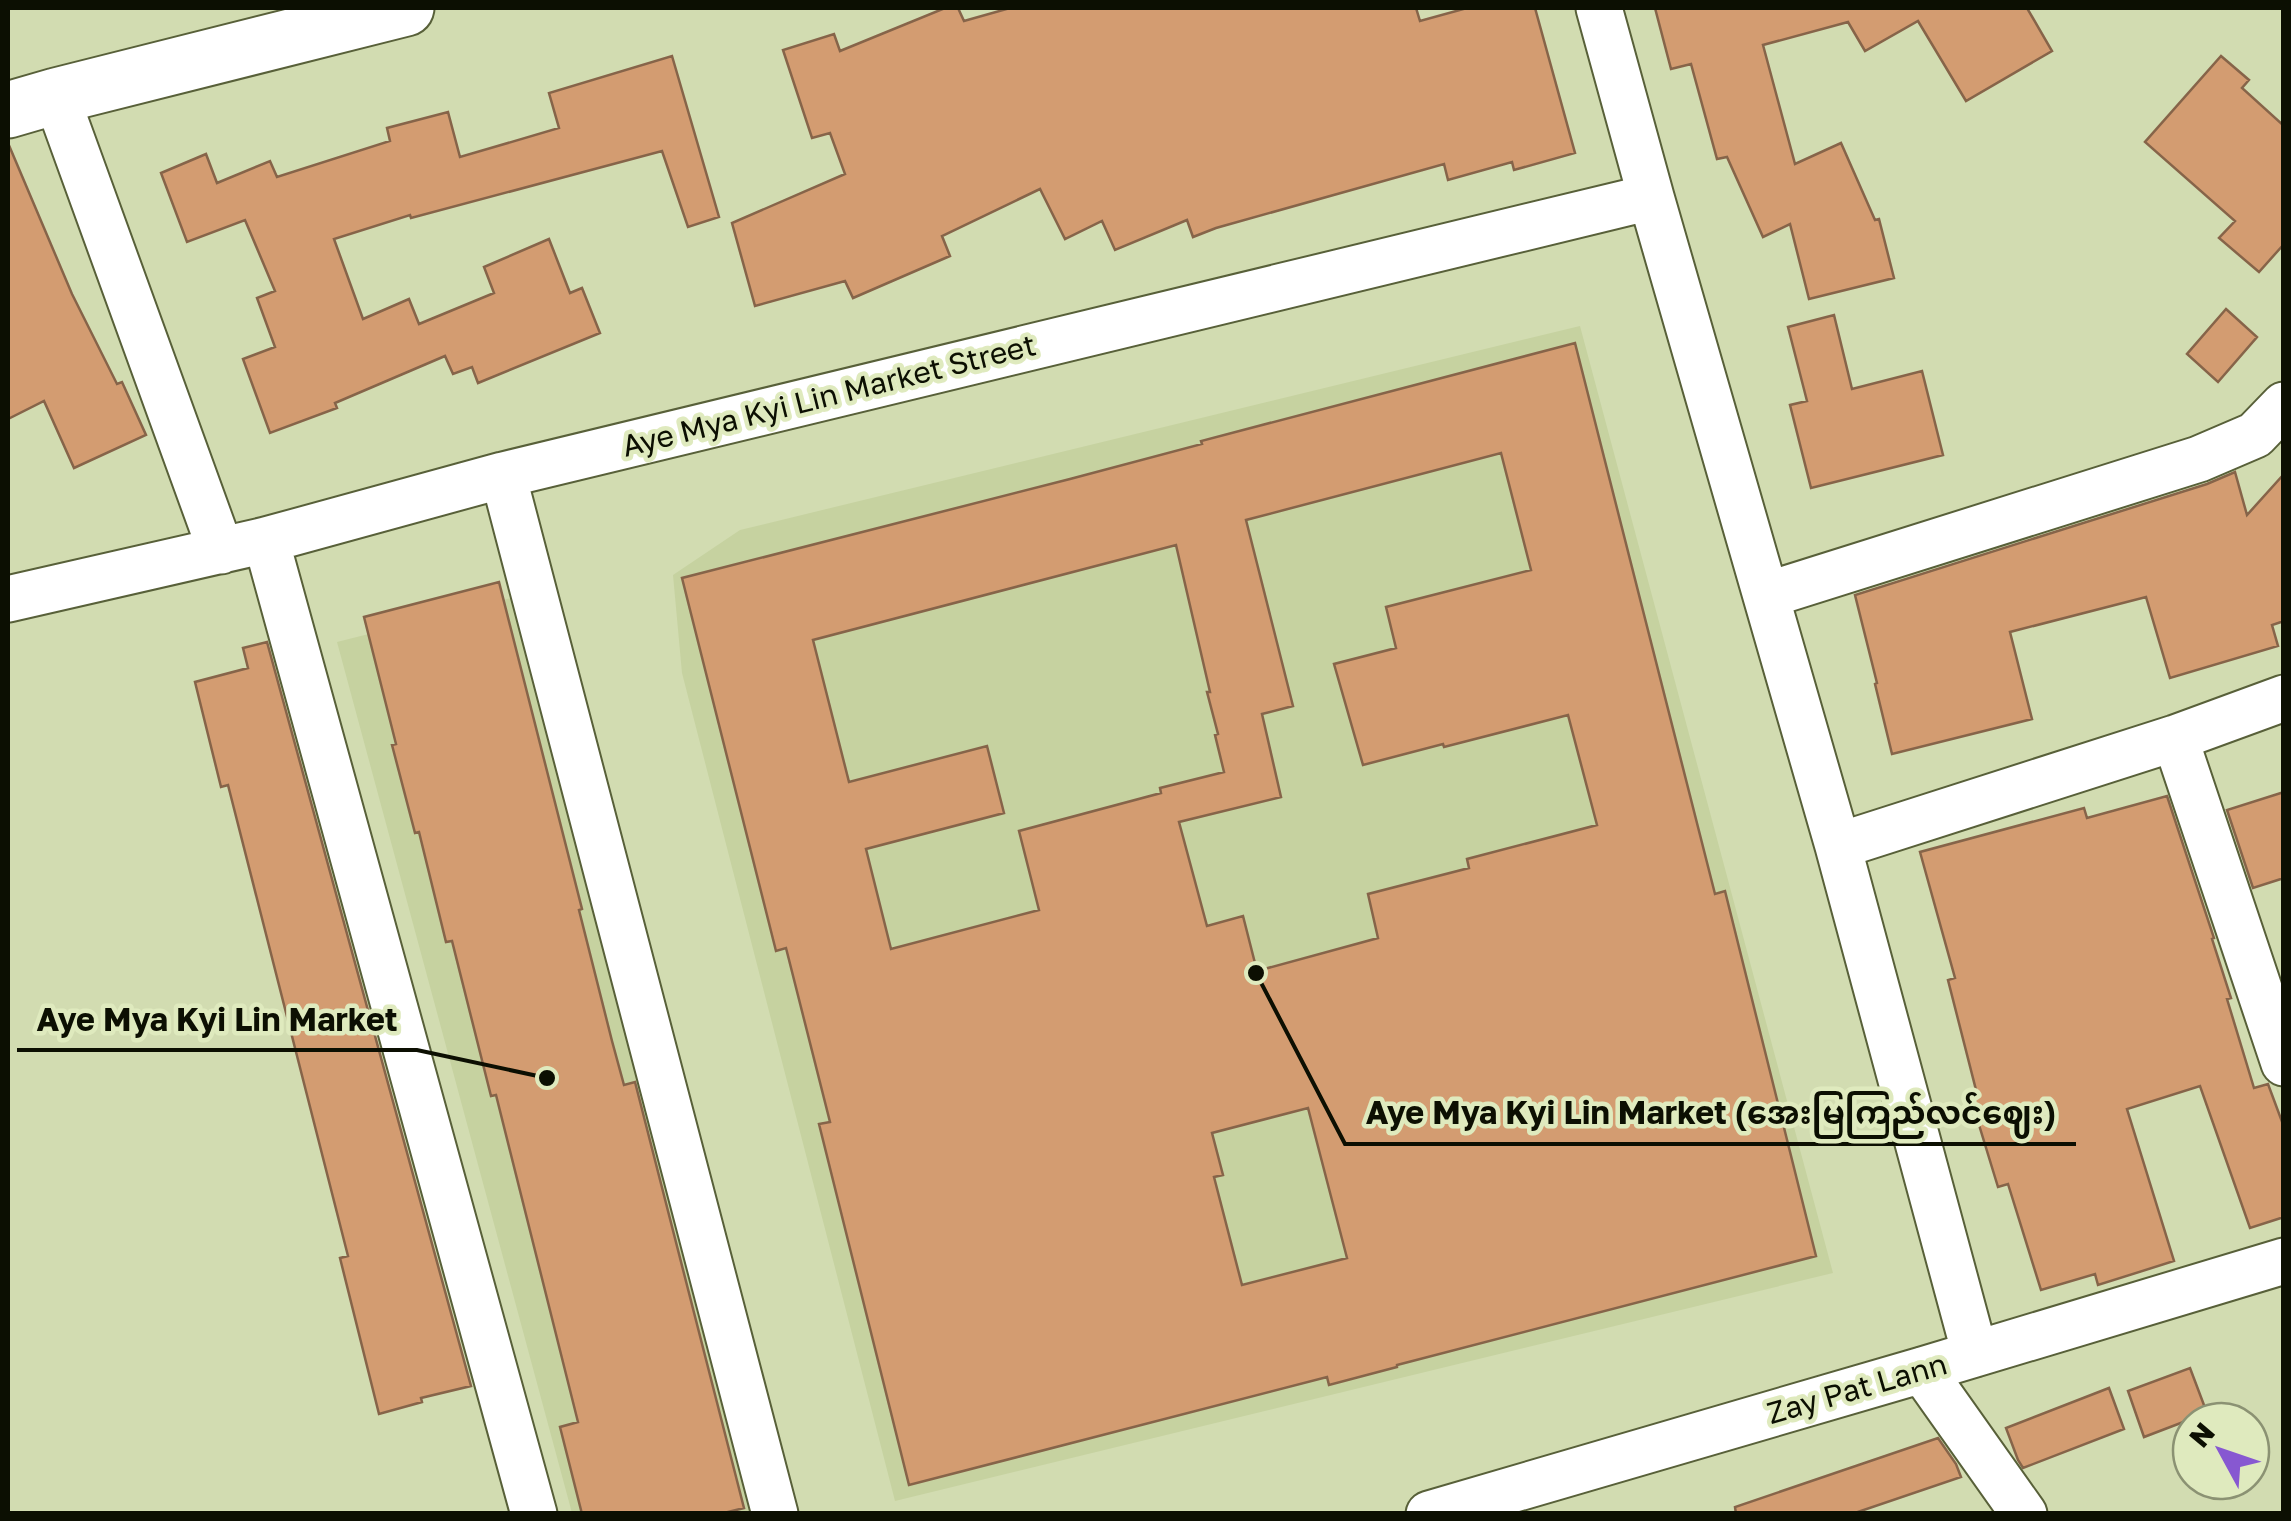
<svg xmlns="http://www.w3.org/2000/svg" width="2291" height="1521" font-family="'Golos Text','Noto Sans Myanmar',sans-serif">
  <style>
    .built { fill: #c6d2a0 }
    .building { fill: #d39c71; stroke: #866449; stroke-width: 2.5; fill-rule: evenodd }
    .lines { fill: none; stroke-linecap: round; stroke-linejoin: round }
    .minor-casing { stroke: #586039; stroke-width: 49 }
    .tertiary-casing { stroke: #586039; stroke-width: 59 }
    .minor { stroke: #fff; stroke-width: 45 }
    .tertiary { stroke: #fff; stroke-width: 55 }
    .labels { text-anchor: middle; stroke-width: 9; stroke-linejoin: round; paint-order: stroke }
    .street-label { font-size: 30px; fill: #0c0f02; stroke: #dfeabe }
    .leader { fill: none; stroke: #0c0f02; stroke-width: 4 }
    .callout-dot { fill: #0c0f02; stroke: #dfeabe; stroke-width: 4 }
    .callout-label { font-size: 32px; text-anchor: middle; font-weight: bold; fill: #0c0f02; stroke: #dfeabe; stroke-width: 9; stroke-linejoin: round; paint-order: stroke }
  </style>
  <rect width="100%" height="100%" fill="#d2dcb1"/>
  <!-- built -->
  <path class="built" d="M1580 326 1833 1273 895 1501 682 673 673 575 740 530Z
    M511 598 758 1513H572L337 642Z"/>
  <!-- building -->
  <path class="building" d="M945 8H958L964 21 1010 8H1416L1420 21 1467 8H1535L1575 153 1514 170 1512 162 1448 180 1444 164 1216 228 1193 237 1187 220 1115 250 1102 221 1065 239 1040 189 942 236 950 256 853 298 845 281 755 306 732 223 845 174 830 133 812 138 783 50 834 34 840 51Z
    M1655 8H2027L2052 51 1966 101 1918 21 1865 51 1848 22 1763 45 1795 164 1841 143 1875 220 1879 219 1894 278 1809 299 1790 224 1763 237 1727 157 1717 159 1691 64 1671 69Z
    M672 56 719 217 688 227 662 151 411 218 410 215 334 239 363 319 409 299 419 324 494 293 484 267 549 239 570 293 582 288 600 333 478 383 472 367 453 374 445 356 335 403 337 408 270 433 243 359 275 347 257 298 275 291 245 220 187 242 161 173 206 154 217 183 270 161 277 177 390 141 387 128 448 112 460 157 559 128 549 93Z
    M2221 56 2249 80 2242 88 2283 125 2284 244 2259 272 2219 238 2235 221 2145 142Z
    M8 143 72 294 117 384 122 382 146 435 74 468 44 401 8 419Z
    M2226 309 2257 337 2218 382 2187 354Z
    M1834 315 1852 389 1922 371 1943 455 1811 488 1790 405 1807 401 1788 327Z
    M1575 343 1715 894 1725 891 1816 1256 1397 1365V1367L1329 1385 1327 1377 909 1485 819 1124 830 1122 786 948 776 951 682 578 1070 479 1202 444 1201 441ZM1501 453 1531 570 1386 607 1396 648 1334 664 1363 765 1443 744 1444 747 1568 715 1597 825 1467 859 1469 868 1368 894 1378 938 1257 971 1243 916 1207 926 1179 822 1281 797 1262 714 1293 706 1246 520ZM1176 545 1210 692H1207L1218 734 1215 735 1224 772 1160 788 1161 793 1019 831 1039 910 891 949 866 849 1004 813 987 746 849 782 813 640ZM1308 1108 1347 1258 1242 1285 1214 1177 1223 1175 1212 1133Z
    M2235 472 2247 515 2284 474V621L2272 625 2278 646 2170 678 2146 597 2010 632 2032 719 1892 754 1875 684 1877 683 1855 595 2207 484Z
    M499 582 582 909 579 910 612 1041 624 1085 635 1082 744 1508 720 1514H582L560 1427 578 1422 496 1095 491 1096 452 941 446 942 419 832 415 833 392 745 396 744 364 617Z
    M267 642 471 1386 421 1398 422 1402 379 1414 340 1258 348 1256 228 785 221 787 195 682 248 668 243 648Z
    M2284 792V878L2253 888 2227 810Z
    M2167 796 2214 938 2212 939 2231 998 2227 999 2254 1088 2268 1084 2284 1127V1217L2250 1228 2200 1086 2127 1109 2174 1261 2098 1285 2095 1274 2041 1290 2008 1184 1998 1187 1969 1092 1976 1090 1948 980 1955 978 1920 852 2084 808 2087 818Z
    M2190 1368 2207 1413 2144 1437 2128 1391Z
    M2109 1388 2124 1429 2023 1468 2018 1460 2006 1428Z
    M1938 1438 1956 1464 1961 1477 1852 1514H1736L1735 1507Z"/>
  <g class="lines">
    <!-- minor casing -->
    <g class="minor-casing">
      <path id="minor" d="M1599 8 1651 197 1838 846 1975 1354
        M56 96 221 551
        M503 475 775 1514
        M266 540 534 1514
        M1767 595 2199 459 2255 435 2284 405
        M8 599 266 540 503 475 1651 197
        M2175 738 2284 1063
        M1838 846 2175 738 2284 698
        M1922 1370 2024 1514
        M1429 1514 1922 1370 2284 1261"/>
    </g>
    <!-- tertiary casing -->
    <g class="tertiary-casing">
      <path id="tertiary" d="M8 110 56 96 406 8"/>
    </g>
    <!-- minor -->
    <use href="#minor" class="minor"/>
    <!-- tertiary -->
    <use href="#tertiary" class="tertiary"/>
  </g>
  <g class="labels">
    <!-- street labels -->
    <g class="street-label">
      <text transform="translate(829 396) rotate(-14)" y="10">Aye Mya Kyi Lin Market Street</text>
      <text transform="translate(1857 1389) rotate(-16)" y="10">Zay Pat Lann</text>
    </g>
  </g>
  <!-- callouts -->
  <path class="leader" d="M547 1078L417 1050H17M1256 973L1345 1144H2076"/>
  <g class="callout-dot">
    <circle cx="547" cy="1078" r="10"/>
    <circle cx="1256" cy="973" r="10"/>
  </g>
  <g class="callout-label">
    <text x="217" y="1031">Aye Mya Kyi Lin Market</text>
    <text x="1711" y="1124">Aye Mya Kyi Lin Market (အေးမြကြည်လင်ဈေး)</text>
  </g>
  <!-- border -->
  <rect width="2291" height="1521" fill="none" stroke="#0c0f02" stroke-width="20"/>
  <!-- north arrow -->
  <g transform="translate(2221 1451) rotate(310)"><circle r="48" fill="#dfeabe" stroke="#8b9273" stroke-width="2.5"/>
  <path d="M0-8L18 38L0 25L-18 38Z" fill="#8758d1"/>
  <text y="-15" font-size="28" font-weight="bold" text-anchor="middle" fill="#0c0f02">N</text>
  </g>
</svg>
